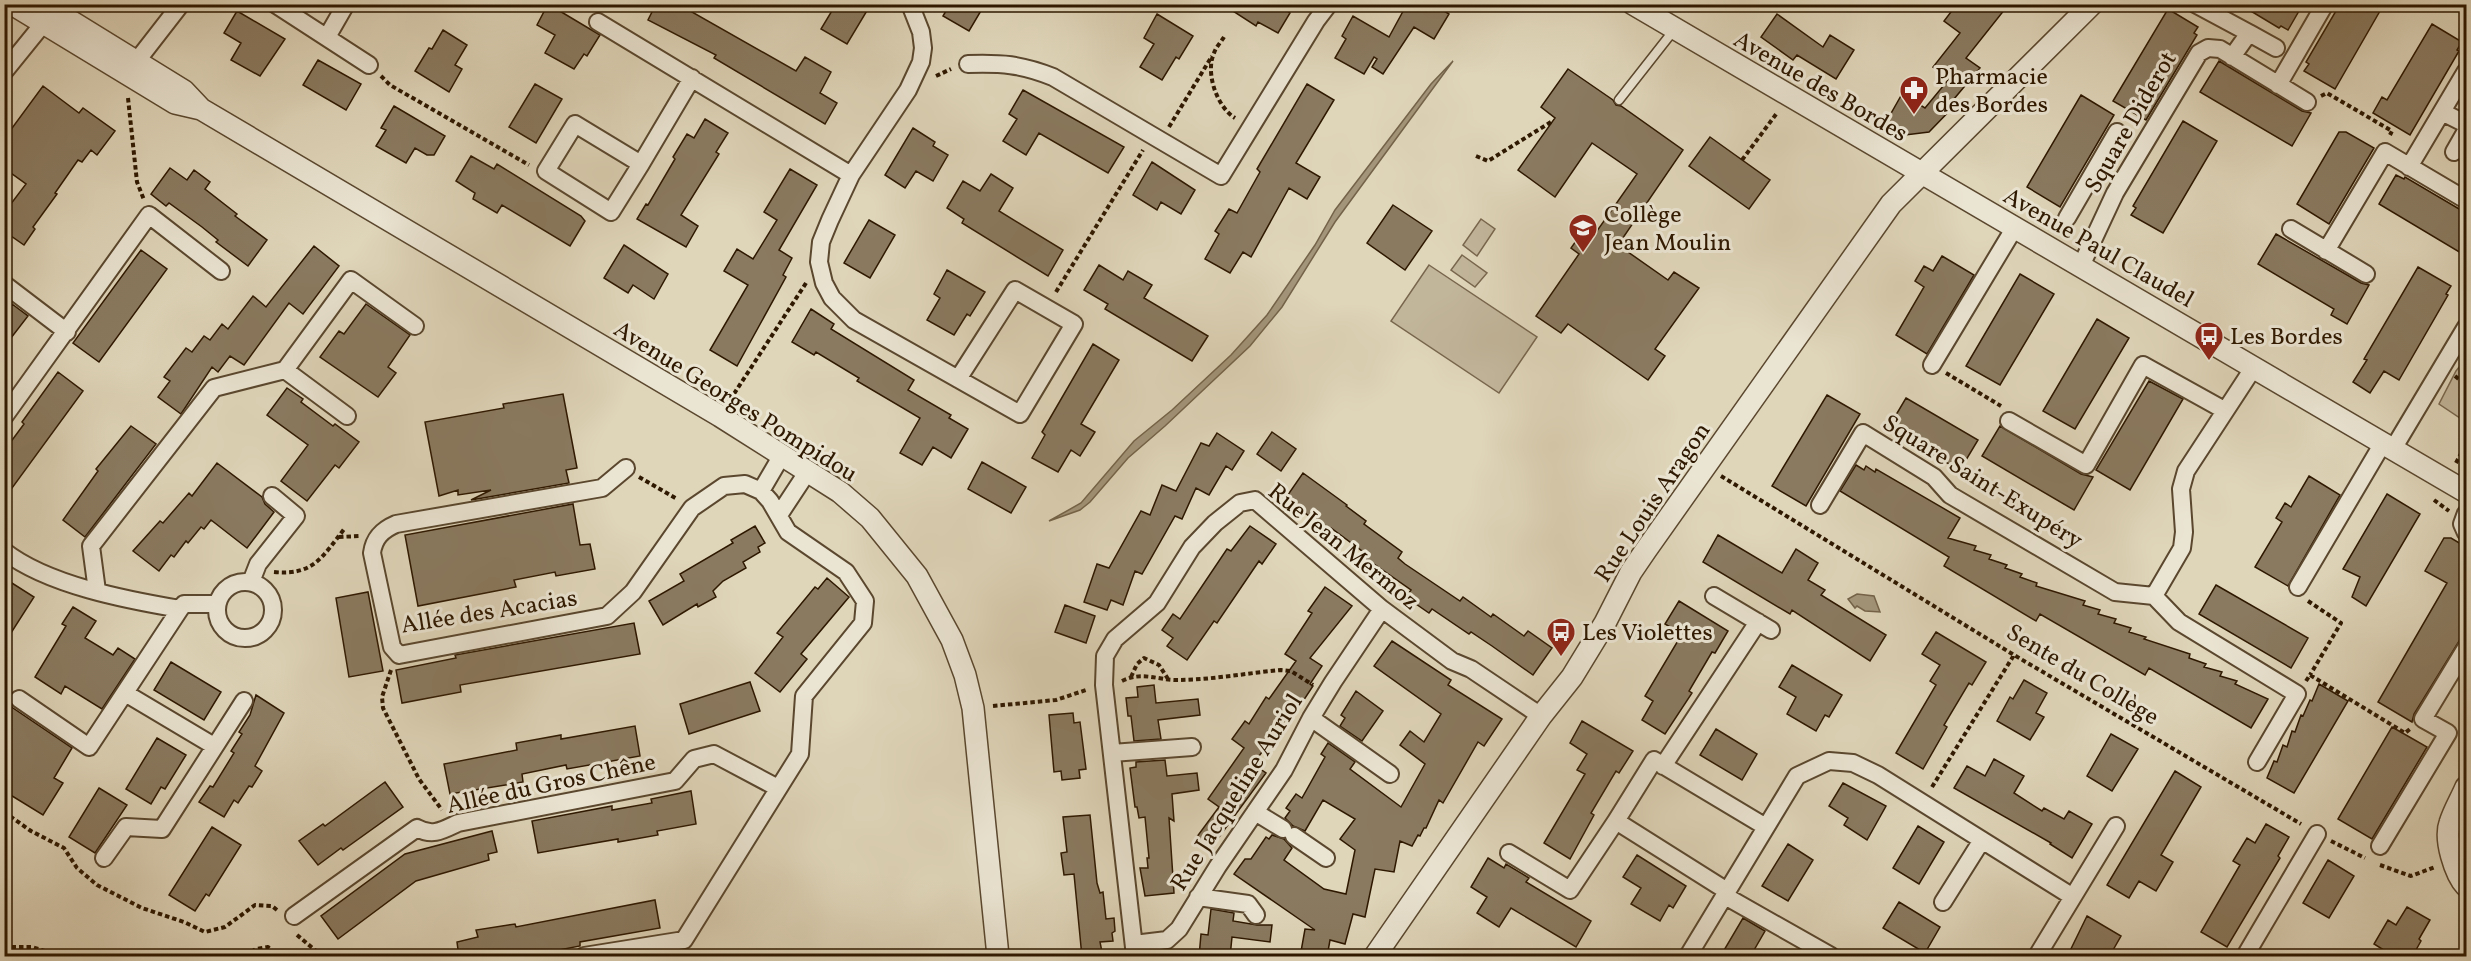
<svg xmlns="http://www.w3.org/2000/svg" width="2471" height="961" font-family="Vollkorn,serif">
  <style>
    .green { fill: #c1b59a; stroke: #78664d; stroke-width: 1.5 }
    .water { fill: #a3957a; stroke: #746349; stroke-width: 1.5 }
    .building { fill: #8a7a60; stroke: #2e1800; stroke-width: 1.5 }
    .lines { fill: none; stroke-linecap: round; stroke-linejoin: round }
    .service-casing { stroke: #5a472e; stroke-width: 11 }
    .minor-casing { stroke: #5a472e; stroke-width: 20 }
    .tertiary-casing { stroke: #5a472e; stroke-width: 24 }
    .path { stroke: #2e1800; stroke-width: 4; stroke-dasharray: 4.5 3; stroke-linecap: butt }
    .service { stroke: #eae4d2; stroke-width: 8 }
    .minor { stroke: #eae4d2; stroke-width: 16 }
    .tertiary { stroke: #eae4d2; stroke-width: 21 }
    .labels { text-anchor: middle; stroke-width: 6; stroke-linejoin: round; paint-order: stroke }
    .poi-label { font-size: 24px; fill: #2e1800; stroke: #eae4d2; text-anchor: start }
    .street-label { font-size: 24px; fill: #2e1800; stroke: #eae4d2 }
  </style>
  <rect width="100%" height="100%" fill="#dfd5b9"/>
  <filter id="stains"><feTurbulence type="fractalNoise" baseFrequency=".00333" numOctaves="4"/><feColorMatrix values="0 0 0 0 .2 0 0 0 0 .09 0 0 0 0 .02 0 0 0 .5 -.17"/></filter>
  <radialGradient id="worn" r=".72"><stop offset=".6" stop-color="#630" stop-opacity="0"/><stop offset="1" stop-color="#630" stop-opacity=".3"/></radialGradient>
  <!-- green -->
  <path class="green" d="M1481 219 1495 229 1477 256 1463 245Z
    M1462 255 1487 273 1475 287 1451 270Z
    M1429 265 1537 337 1499 393 1391 321Z
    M2460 366 2466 370V422L2439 404 2456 371Z"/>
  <!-- water -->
  <path class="water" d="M1453 61 1335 222 1282 307 1250 346 1165 426 1128 458 1090 502 1080 510 1049 521 1081 503 1134 441 1172 410 1231 355 1267 315 1315 245 1335 210 1431 84Z
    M1857 594 1874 596 1880 612 1865 611 1857 606 1855 608 1848 599Z"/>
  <!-- building -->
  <path class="building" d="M548 4 600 35 587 56 584 54 574 69 545 53 555 35 537 25Z
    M656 4H678L796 71 805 57 831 72 820 93 837 103 825 124 714 58 716 55 648 20Z
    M836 4H871L847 44 821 29Z
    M950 4H985L969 31 943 16Z
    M1222 4H1277L1290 13 1278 33 1258 22 1256 26Z
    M1407 4H1433L1449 14 1434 39 1414 27 1383 74 1372 67 1377 59 1374 57 1364 74 1335 58 1346 39 1342 36 1353 16 1389 37Z
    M1957 4H2009L1966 58 1980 68 1954 99 1958 102 1929 132 1905 135 1885 124 1902 94 1925 108 1949 79 1933 67 1960 33 1944 21Z
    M2239 4H2303L2288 30 2281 26 2279 28Z
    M2340 4H2384L2335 89 2304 71 2309 64 2306 62Z
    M2168 9 2198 27 2194 33 2197 35 2146 120 2113 101Z
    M237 11 285 39 260 76 231 60 241 43 224 33Z
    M1157 14 1193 36 1179 59 1176 57 1162 80 1140 67 1154 44 1144 38Z
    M1777 14 1823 47 1830 35 1854 50 1836 79 1797 55 1793 60 1761 37Z
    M2432 24 2462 42 2457 50 2459 51 2410 135 2373 113 2382 97 2387 100Z
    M443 30 467 45 455 65 462 69 449 92 415 71 429 48 432 49Z
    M318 60 361 84 346 110 303 85Z
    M2219 61 2302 111 2311 113 2292 146 2200 92Z
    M1568 69 1613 100 1616 105 1621 106 1683 150 1618 245 1668 280 1674 272 1699 288 1655 349 1665 356 1648 380 1568 324 1561 333 1536 316 1579 254 1571 248 1588 224 1597 231 1637 174 1592 143 1555 197 1518 170 1555 118 1541 107Z
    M535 84 562 99 536 143 509 127Z
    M1307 84 1334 100 1296 163 1320 177 1307 199 1289 188 1251 257 1243 252 1230 273 1205 259 1219 234 1215 231 1229 209 1237 213 1260 172 1257 169Z
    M43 86 79 113 83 108 115 131 97 155 91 150 82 162 78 160 55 193 57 194 33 227 35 229 24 245 4 231V213L26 184 4 168V139Z
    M1023 90 1124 147 1108 173 1039 133 1026 155 1003 141 1017 119 1009 114Z
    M2081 95 2114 115 2060 207 2027 187Z
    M394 106 445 136 434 155H427L415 148 406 163 376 146 386 130 381 128Z
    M705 119 728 133 716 152 719 154 681 215 698 226 686 247 637 219 646 204 648 205 675 159 673 157 687 134 694 138Z
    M2183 121 2217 141 2163 233 2131 215 2136 208 2133 206Z
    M913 128 935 142 933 146 948 155 933 181 916 171 905 188 885 175Z
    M2339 132H2346L2374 148 2329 224 2297 204Z
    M1710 137 1770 180 1749 209 1689 166Z
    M471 156 494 169 497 164 581 216 585 221 570 246 502 205 497 213 473 199 475 193 456 181Z
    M1152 162 1195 190 1181 214 1161 202 1157 210 1133 195Z
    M170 168 187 180 194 170 210 182 205 189 237 214 235 216 267 240 248 266 216 242 218 240 202 227 169 203 166 206 151 194Z
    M790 169 817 185 779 250 792 258 783 275 786 277 737 366 710 350 748 285 724 271 737 249 753 259 777 220 764 212Z
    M991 174 1013 188 999 211 1063 250 1048 276 962 223 964 219 947 208 963 181 980 191Z
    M2396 175 2404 179 2405 177 2466 213V256L2379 204Z
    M1393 205 1432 231 1405 270 1367 243Z
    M869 220 895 235 870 278 844 263Z
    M2276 234 2361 283 2369 285 2347 324 2331 315 2334 309 2258 264Z
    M624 245 668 274 654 299 633 285 628 293 604 278Z
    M314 246 339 266 303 314 289 303 244 365 230 356 218 372 212 367 181 414 158 397 170 381 164 377 186 348 192 352 204 336 210 340 222 324 228 329 253 296 266 307Z
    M141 250 167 269 99 362 73 343Z
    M1942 256 1974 275 1927 354 1896 335 1924 287 1915 281 1924 266 1933 271Z
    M1099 265 1123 280 1128 271 1152 285 1144 298 1208 336 1192 361 1105 309 1108 304 1084 290Z
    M2418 267 2451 286 2446 294 2448 295 2399 380 2384 371 2370 393 2353 382 2367 360 2364 359Z
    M947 270 985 292 970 316 967 314 954 335 927 320 940 298 934 294Z
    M2020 274 2054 294 2000 385 1966 366Z
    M12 304 28 316 4 347V315Z
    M366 304 410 335 388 367 396 373 378 397 320 357 339 331 344 334Z
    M811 309 834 324 831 329 914 380 908 390 951 415 949 418 968 429 951 458 933 447 922 465 900 453 920 418 857 381 859 378 816 352 814 355 792 342Z
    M2097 319 2129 338 2075 429 2043 411Z
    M1093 344 1119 360 1081 424 1095 432 1080 456 1071 450 1058 472 1032 458 1045 435 1042 432Z
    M58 372 83 391 4 499V451L24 424 22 422Z
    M2149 381 2183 399 2130 490 2096 470Z
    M287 388 303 399 301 402 333 426 335 424 359 442 339 468 335 465 307 501 281 481 308 445 267 415Z
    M563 394 577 468 566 470 569 483 471 500 491 490 458 495V490L439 496 425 422 504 408 503 404Z
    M1827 395 1860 414 1806 506 1772 486Z
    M1906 398 1978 440 1960 470 1887 430Z
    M131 426 156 444 85 537 63 520 98 471 96 469Z
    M2000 426 2081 474 2093 477 2074 510 1982 456Z
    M1272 432 1296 449 1281 471 1257 454Z
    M1217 433 1244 451 1232 470 1226 466 1209 495 1196 488 1182 519 1175 516 1142 574 1135 571 1123 605 1111 600 1107 610 1084 602 1097 564 1109 568 1141 511 1150 515 1162 485 1176 491 1201 443 1209 446Z
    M982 462 1026 487 1011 513 968 489Z
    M217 463 262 497 265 504 274 512 247 548 211 520 204 529 201 527 188 543 186 541 174 557 171 555 159 571 133 551 160 521 163 523 189 493 192 496Z
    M1856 465 1864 470 1866 466 1875 472 1876 469 1960 518 1948 538 1976 546 1974 550 1991 555 1989 559 2007 565 2005 568 2022 574 2020 577 2037 583 2036 586 2085 601 2083 605 2100 610 2098 614 2116 619 2114 623 2131 628 2129 632 2146 637 2144 639 2190 654 2189 658 2206 664 2204 667 2222 672 2220 676 2237 681 2235 684 2268 699 2251 728 2149 668 2145 675 2040 614 2036 621 1944 566 1949 557 1840 491Z
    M1303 473 1347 505 1346 506 1366 521 1364 524 1402 552 1398 558 1405 564 1460 601 1463 597 1491 617 1493 614 1524 636 1528 631 1552 648 1533 675 1492 646 1471 632 1469 634 1432 609 1429 613 1406 597 1411 590 1364 557 1366 554 1331 528 1329 530 1285 499Z
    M2309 476 2340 495 2288 586 2255 567 2282 522 2276 518 2285 503 2291 507Z
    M2387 494 2420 514 2366 606 2352 597 2360 577 2343 569Z
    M573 504 580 545 590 544 595 569 556 576 555 572 514 580 516 587 418 606 405 535Z
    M755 526 765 543 758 547 760 552 743 562 746 568 723 581 713 591 716 597 698 607 697 604 663 625 649 601 684 581 680 574 733 543 731 540Z
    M1250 526 1276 544 1262 564 1259 561 1217 623 1214 621 1187 660 1167 646 1173 638 1162 630 1173 614 1180 619 1227 549 1231 551Z
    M1718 535 1782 573 1796 549 1818 563 1808 580 1825 590 1821 595 1886 635 1870 661 1792 610 1790 614 1703 562Z
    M2444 538H2451L2466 547V630L2414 714 2412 722 2378 702 2447 583 2425 571Z
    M4 578 34 597 4 644Z
    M827 578 849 597 801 654 807 659 780 692 755 673 783 637 777 633 815 587 818 589Z
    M2216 585 2308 638 2291 668 2199 614Z
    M1325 587 1352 606 1310 658 1322 666 1310 684 1313 686 1286 727 1280 734 1277 732 1253 764 1266 773 1211 848 1196 838 1219 807 1208 799 1244 748 1232 739 1245 721 1249 724 1266 697 1269 699 1296 661 1285 654 1312 613 1308 611Z
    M368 592 383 671 349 677 336 598Z
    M1679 601 1728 631 1715 653 1712 652 1689 691 1692 693 1665 734 1642 720 1653 701 1645 696 1682 634 1665 624Z
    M1065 605 1095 616 1086 643 1055 632Z
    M73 607 96 621 85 638 113 655 118 648 135 659 102 709 65 686 61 694 35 677 66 626 62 624Z
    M634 623 640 654 460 685 461 692 402 703 396 670 456 658 455 655Z
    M1936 632 1986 662 1972 685 1969 683 1944 725 1947 727 1923 769 1896 753 1936 685 1930 681 1940 665 1922 654Z
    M1392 641 1451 680 1448 685 1502 719 1484 746 1478 742 1443 803 1439 800 1426 828H1424L1420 836 1418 835 1412 846 1400 841 1394 872 1375 869 1365 917 1353 914 1345 944 1330 940 1327 957H1300L1305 929 1315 930 1234 874 1245 859H1251L1266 837 1269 839 1272 835 1284 839 1292 848 1284 860 1324 889 1346 894 1355 850 1340 839 1355 819 1323 800 1305 831 1293 826 1285 818 1290 811 1286 808 1296 794 1302 798 1325 757 1321 754 1328 743 1355 762 1350 769 1401 807 1425 764 1400 745 1410 731 1424 742 1441 714 1374 666Z
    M171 662 221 692 204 720 154 690Z
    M1792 665 1842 695 1829 717 1825 715 1816 731 1787 714 1796 697 1779 687Z
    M2024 680 2047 693 2036 713 2044 717 2030 740 1997 721 2010 697 2013 699Z
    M750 682 760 711 689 734 680 704Z
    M2319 684 2348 701 2294 793 2267 778 2274 761 2277 762 2283 745 2287 747 2292 731 2295 732 2301 715 2303 716 2310 700 2312 701Z
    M1154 685 1156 703 1198 699 1200 715 1158 720 1161 739 1134 741 1131 716H1128L1126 698 1138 697 1137 687Z
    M1356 691 1383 711 1362 741 1340 726 1345 718 1341 715Z
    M256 695 284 713 255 766 262 771 252 787 249 786 238 803 234 800 224 817 199 802 210 786 213 787 234 753 231 751 242 734 239 732 250 715Z
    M4 699 13 708 72 748 54 778 63 783 43 815 4 791Z
    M1073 713 1074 723 1080 722 1086 769 1079 770 1080 778 1062 780 1061 771 1054 772 1049 715Z
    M1582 721 1633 751 1619 773 1616 771 1591 813 1594 815 1570 859 1544 843 1585 774 1577 770 1587 754 1570 743Z
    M635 726 640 756 567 769 566 765 522 774 523 782 450 794 444 764 517 750 516 743 561 735V739Z
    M2392 727 2427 747 2372 839 2338 819Z
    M1716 729 1757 754 1742 780 1700 755Z
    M2111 734 2138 749 2112 791 2087 776Z
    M157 738 186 755 165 789 161 787 151 804 126 789Z
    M1994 759 2024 776 2014 793 2042 811 2044 808 2064 819 2069 811 2092 824 2072 858 2050 844 2051 843 1954 788 1967 766 1985 776Z
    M1165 760 1167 776 1197 773 1199 790 1172 794 1174 821 1169 818 1174 893 1145 896 1140 868H1148L1147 858H1149L1145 817 1139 818 1137 807H1135L1130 768 1136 767V762Z
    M2175 771 2201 787 2161 855 2173 862 2156 891 2139 881 2129 898 2107 885Z
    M385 782 403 807 343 850 341 848 318 865 299 841 323 824 325 826Z
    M1843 783 1886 806 1867 840 1844 825 1848 818 1829 806Z
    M99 788 127 805 95 853 69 837Z
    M691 791 696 824 657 831 658 835 618 842V839L538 853 532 821 612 806V810L652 803 651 799Z
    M1090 815 1097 883 1100 893 1103 892 1106 919 1114 918 1115 931 1112 933 1113 941 1100 942 1103 957H1082L1074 874 1064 875 1061 853 1067 852 1063 817Z
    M2266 824 2289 837 2278 856 2280 858 2227 947 2201 932 2240 865 2233 861 2247 838 2255 843Z
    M1918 826 1944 842 1919 884 1893 868Z
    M212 827 241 845 209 896 206 894 195 911 169 895Z
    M492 831 497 852 488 854 489 860 416 881 338 939 321 916 405 854Z
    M1788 844 1813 860 1788 901 1762 886Z
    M1637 855 1686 886 1673 908 1669 905 1660 921 1631 904 1641 888 1623 877Z
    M1488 858 1504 868 1506 864 1529 878 1526 882 1591 921 1576 947 1511 908 1499 927 1477 913 1487 897 1471 887Z
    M2328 860 2354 876 2329 918 2303 903Z
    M655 900 660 928 580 942V946L523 957 521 953 498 957H459L457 942 478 937 476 930 515 924 516 927Z
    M1899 902 1940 927 1925 953 1883 928Z
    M2407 907 2430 920 2419 939 2421 941 2412 957H2395L2374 944 2388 920 2396 925Z
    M1211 909 1234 913 1233 921 1257 925H1272L1270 942 1232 937 1230 957H1199L1201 934 1208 935Z
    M2087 916 2121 936 2109 957H2067Z
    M1743 918 1765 931 1750 957H1720Z"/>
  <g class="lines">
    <!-- service casing -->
    <g class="service-casing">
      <path id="service" d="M1619 100 1674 30"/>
    </g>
    <!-- minor casing -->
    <g class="minor-casing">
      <path id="minor" d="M275 4 369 65
        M910 4 921 32 923 48 921 62 908 90 851 175 830 220 821 242 819 262 824 283 832 298 854 320 1020 414 1074 324 1015 290 958 379
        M2195 4 2249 33 2232 57
        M598 22 851 175
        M2249 33 2276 48
        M327 37 346 4
        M968 64C1001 63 1021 64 1053 77L1221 176 1316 21 1329 4
        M129 71 181 4
        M4 72 51 14
        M2278 85 2325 4
        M2442 112 2466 124
        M2454 152 2466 131
        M641 164 611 212 546 171 575 124 641 164 692 78
        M2409 167 2466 71
        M2067 218 2117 132
        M2291 229 2366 274
        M2326 251 2385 152 2466 200
        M2081 266 2115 193 2199 53 2208 48 2220 49 2307 102
        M4 284 67 332
        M1932 365 2015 227
        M285 370 347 416
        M4 417 149 215 221 271
        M2009 421 2086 465 2143 365 2224 410
        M2393 449 2466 327
        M761 491 782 455
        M1820 505 1863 433 1934 477 1950 495 2115 592 2154 596 2179 622 2297 694 2257 762
        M2466 513 2462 524 2466 533
        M779 515 808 471
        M4 551C47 585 127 600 180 609L184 604H217
        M217 610a28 28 0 1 1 56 0a28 28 0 1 1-56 0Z
        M251 582 258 564 296 516 272 496
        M2298 587 2383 443
        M97 591 91 546 214 388 285 370 351 280 415 326
        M1714 596 1771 630
        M2154 596 2182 548 2184 532 2181 489 2186 471 2254 367
        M125 693 214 746
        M19 699 89 747 180 609
        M1311 718 1390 774
        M1112 753 1192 747
        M1663 766 1758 622
        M1255 812 1283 829
        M1294 836 1326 858
        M2380 846 2448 733 2423 719 2466 648
        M1509 853 1570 890 1616 821
        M104 858 126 827 162 829 244 701
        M1727 891 1616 821 1654 760 1766 827
        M1725 896 1831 956
        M1198 897 1248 904 1256 915
        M1943 902 1982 840
        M294 916 417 828C433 837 443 830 458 823L675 781 694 759 714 754 778 788
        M1134 944 1167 940 1179 929 1218 866 1284 770 1311 718 1333 682 1382 609
        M584 956 684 940 800 754 804 696 863 623 865 601 846 572 788 532 770 501 761 491 745 484 724 486 692 508 633 592 607 616 399 655 392 647 372 553C374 538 382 530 396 524L602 488 626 468
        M1135 956 1104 685 1105 656 1115 639 1157 603 1192 547 1215 523 1240 503 1255 500 1382 609 1452 661 1471 669 1541 716
        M1688 956 1797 776 1829 761 1853 763 1878 775 2073 897
        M2037 956 2116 826
        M2245 956 2317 834"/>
    </g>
    <!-- tertiary casing -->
    <g class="tertiary-casing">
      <path id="tertiary" d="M12 4 175 103 201 109
        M43 4 184 91 201 109 720 416 840 492 870 518 917 576 952 640 965 675 973 708 998 956
        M1633 4 2466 492
        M2466 787C2461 799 2454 810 2450 823 2444 839 2455 874 2466 886
        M1375 956 1541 716 1572 677 1605 623 1631 572 1646 550 1891 204 2092 4"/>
    </g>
    <!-- path -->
    <path class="path" d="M1224 37C1221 42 1216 47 1214 53 1205 73 1217 107 1235 118
      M381 76 390 85 529 165
      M936 76 951 69
      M2321 96 2327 93 2392 131 2390 135
      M128 98 137 182 144 200
      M1169 127 1212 56
      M1476 156 1488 161 1551 122
      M1742 160 1777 113
      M1056 292 1143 150
      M1946 373 2001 406
      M2455 376 2466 385
      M730 400 806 283
      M2456 463 2466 444
      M1721 476 2014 655 2301 824
      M639 477 677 499
      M2434 500 2449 511
      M339 537 359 536
      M274 572C314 576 323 556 345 528
      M2308 601 2341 623 2310 675
      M391 670 382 697 383 708 419 779 442 810
      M1131 677 1137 664 1144 658 1159 665 1168 679
      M1122 681C1142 671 1157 680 1177 680 1211 680 1247 673 1281 670L1291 671 1313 685
      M2306 681 2310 675 2405 733 2410 729
      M993 706 1056 700 1086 690
      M1932 787 2014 655
      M4 812 31 831 64 848 77 868 97 885 142 908 184 922 205 932 225 927 255 905 272 906 277 910
      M2331 841 2365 858
      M2380 865 2411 876 2435 867
      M297 935 322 956
      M4 947H32L61 956
      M245 956 256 949 268 947 278 956"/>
    <!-- service -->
    <use href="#service" class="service"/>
    <!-- minor -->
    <use href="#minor" class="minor"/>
    <!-- tertiary -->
    <use href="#tertiary" class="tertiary"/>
  </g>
  <!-- icons -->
  <defs>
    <g id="pharmacy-pin" transform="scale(1.5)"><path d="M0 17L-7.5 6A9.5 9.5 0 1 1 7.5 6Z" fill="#8f2418" stroke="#eae4d2"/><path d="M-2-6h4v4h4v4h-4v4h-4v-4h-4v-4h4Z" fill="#fff"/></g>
    <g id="school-pin" transform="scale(1.5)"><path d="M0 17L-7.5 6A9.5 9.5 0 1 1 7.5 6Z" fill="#8f2418" stroke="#eae4d2"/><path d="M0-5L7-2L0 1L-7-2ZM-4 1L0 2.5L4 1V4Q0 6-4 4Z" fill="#fff"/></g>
    <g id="bus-pin" transform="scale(1.5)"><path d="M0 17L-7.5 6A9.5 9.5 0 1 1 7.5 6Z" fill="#8f2418" stroke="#eae4d2"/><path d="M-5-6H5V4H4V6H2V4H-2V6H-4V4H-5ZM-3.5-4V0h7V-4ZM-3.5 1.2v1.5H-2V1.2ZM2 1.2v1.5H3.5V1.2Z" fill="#fff"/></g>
  </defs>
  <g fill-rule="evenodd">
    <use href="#pharmacy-pin" x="1914" y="90"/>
    <use href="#school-pin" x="1583" y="228"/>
    <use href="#bus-pin" x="2209" y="336"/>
    <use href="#bus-pin" x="1561" y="632"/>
  </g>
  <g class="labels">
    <!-- poi labels -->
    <g class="poi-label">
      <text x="1935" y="84">Pharmacie<tspan x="1935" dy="28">des Bordes</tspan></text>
      <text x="1604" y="222">Collège<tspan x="1604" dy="28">Jean Moulin</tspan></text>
      <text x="2230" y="344">Les Bordes</text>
      <text x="1582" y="640">Les Violettes</text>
    </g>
    <!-- street labels -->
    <g class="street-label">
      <text transform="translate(1821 86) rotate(30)" y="8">Avenue des Bordes</text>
      <text transform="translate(2130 122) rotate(-60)" y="8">Square Diderot</text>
      <text transform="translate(2099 247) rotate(30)" y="8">Avenue Paul Claudel</text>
      <text transform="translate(736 401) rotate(32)" y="8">Avenue Georges Pompidou</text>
      <text transform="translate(1983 481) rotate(32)" y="8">Square Saint-Exupéry</text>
      <text transform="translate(1652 502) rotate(-56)" y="8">Rue Louis Aragon</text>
      <text transform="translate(1344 546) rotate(39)" y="8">Rue Jean Mermoz</text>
      <text transform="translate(489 611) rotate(-9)" y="8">Allée des Acacias</text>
      <text transform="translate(2083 674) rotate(31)" y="8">Sente du Collège</text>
      <text transform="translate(551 783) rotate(-12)" y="8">Allée du Gros Chêne</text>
      <text transform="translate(1236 792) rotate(-58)" y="8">Rue Jacqueline Auriol</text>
    </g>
  </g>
  <!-- margin -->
  <rect width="2471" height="961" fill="none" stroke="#dfd5b9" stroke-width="24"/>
  <rect x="6" y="6" width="2459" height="949" fill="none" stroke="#2e1800" stroke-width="3"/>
  <rect x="12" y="12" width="2447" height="937" fill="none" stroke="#2e1800" stroke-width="1.5"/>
  <rect width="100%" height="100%" filter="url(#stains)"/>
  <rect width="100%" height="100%" fill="url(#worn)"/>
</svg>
